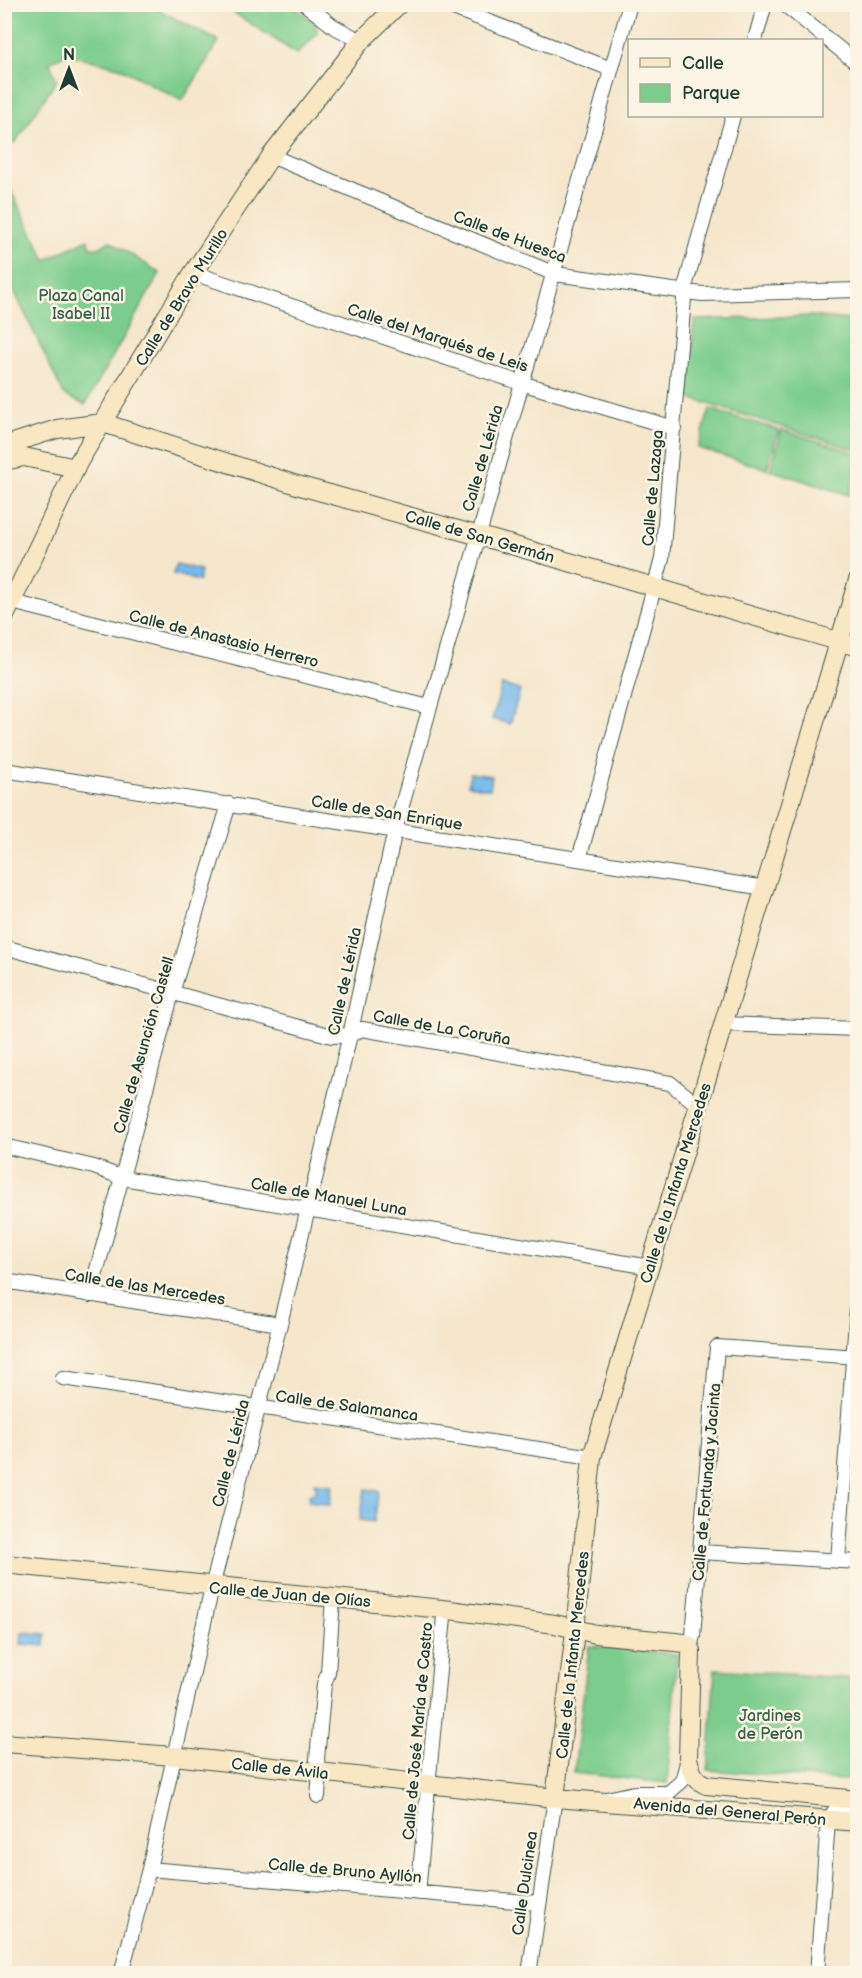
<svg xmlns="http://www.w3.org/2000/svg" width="862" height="1978" font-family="'Balsamiq Sans',sans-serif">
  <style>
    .green { fill: #7ccd8d; stroke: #4e8560; stroke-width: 1.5 }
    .water { fill: #76baec; stroke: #4a7c90; stroke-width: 1.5 }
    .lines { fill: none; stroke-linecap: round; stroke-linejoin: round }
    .street-casing { stroke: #3f564b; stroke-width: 16 }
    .secondary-casing { stroke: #3f564b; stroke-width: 20 }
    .street { stroke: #fff; stroke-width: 14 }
    .secondary { stroke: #f9e7c3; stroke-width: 18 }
    .labels { text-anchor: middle; stroke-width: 5; stroke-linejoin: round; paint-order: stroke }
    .street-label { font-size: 16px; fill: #1f3d34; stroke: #fcf5e5 }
    .park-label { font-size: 16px; fill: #36614a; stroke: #fcf5e5 }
  </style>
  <rect width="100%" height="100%" fill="#fcf5e5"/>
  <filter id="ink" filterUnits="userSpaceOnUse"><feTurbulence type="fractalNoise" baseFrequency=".0167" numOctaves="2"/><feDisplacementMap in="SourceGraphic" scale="12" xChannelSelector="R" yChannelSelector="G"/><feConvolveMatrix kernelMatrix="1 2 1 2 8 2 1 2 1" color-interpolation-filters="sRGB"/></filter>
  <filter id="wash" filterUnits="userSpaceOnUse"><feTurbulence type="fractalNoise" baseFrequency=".008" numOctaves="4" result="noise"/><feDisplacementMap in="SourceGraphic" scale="24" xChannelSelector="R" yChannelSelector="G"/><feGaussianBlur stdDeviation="1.35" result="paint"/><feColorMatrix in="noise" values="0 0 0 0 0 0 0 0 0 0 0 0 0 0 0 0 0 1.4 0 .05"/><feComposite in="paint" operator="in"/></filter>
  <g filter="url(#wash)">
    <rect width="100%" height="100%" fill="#f5e6cc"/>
    <!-- green -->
    <path class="green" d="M238 4 292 5 316 24 317 34 297 54 231 11Z
      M4 5H149L219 41 182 101 119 67 66 54 49 62 57 80 15 143H5Z
      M5 179 46 260 88 239 91 247 99 248 110 241 160 273 85 405 64 395 5 272Z
      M812 316 857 321V450L689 398 694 320Z
      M710 409 779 430 767 469 698 448Z
      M782 430 857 453V466L849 495 770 470Z
      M589 1646 677 1654 667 1783 574 1773Z
      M715 1669 857 1679V1781L708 1770Z"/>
    <!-- water -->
    <path class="water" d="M176 564 201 570 199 581 173 574Z
      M502 685 520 690 510 724 492 719Z
      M470 773 492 776 490 789 468 785Z
      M314 1483 332 1485 330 1505 309 1501V1495L317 1491Z
      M365 1489 379 1491 374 1522 360 1520Z
      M22 1632 46 1634 45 1646 21 1644Z"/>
  </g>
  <g filter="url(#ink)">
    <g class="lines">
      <!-- street casing -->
      <g class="street-casing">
        <path id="street" d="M305 4 333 26 361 41
          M443 4 611 69
          M784 4 858 64
          M755 40 765 4
          M271 156 555 274 702 294 858 290
          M193 273 521 383 674 428
          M12 602 429 707
          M4 770 765 888
          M579 859 662 559 685 287 733 116
          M4 947 332 1036 350 1035 362 1029 670 1083 698 1105
          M723 1024 858 1029
          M4 1146 94 1167 123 1178 650 1267
          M4 1281 280 1324
          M90 1295 172 993 229 804
          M63 1378 592 1457
          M700 1552 858 1562
          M838 1561 858 1294
          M690 1646 693 1636 717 1347 858 1357
          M318 1796 320 1772 317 1759 324 1684 328 1673 333 1598
          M607 1799 634 1793H668L682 1781 688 1759
          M149 1869 538 1903
          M418 1893 444 1617 442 1609
          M121 1974 149 1869 212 1587 280 1324 350 1035 395 830 630 4
          M529 1974 555 1798
          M817 1974 828 1820 836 1809 855 1806"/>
      </g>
      <!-- secondary casing -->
      <g class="secondary-casing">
        <path id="secondary" d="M4 451 16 442 57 429 103 423 297 485 508 544 858 647
          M4 461 24 457 76 468
          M4 618 79 461 193 273 271 156 361 41 399 4
          M4 1564 442 1609 555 1624 596 1634 685 1643 690 1646 691 1652 688 1758C691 1771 693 1779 706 1785L858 1800
          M4 1743 173 1756 555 1798 858 1822
          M555 1798 575 1631 592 1457 858 580"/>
      </g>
      <!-- street -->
      <use href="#street" class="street"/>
      <!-- secondary -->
      <use href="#secondary" class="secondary"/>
    </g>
  </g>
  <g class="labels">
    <!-- street labels -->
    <g class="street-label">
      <text transform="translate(510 236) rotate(21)" y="6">Calle de Huesca</text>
      <text transform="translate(181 297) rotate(-58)" y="6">Calle de Bravo Murillo</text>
      <text transform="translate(438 337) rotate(18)" y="6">Calle del Marqués de Leis</text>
      <text transform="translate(482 458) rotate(-74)" y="6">Calle de Lérida</text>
      <text transform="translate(652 488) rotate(-85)" y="6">Calle de Lazaga</text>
      <text transform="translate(480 536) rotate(16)" y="6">Calle de San Germán</text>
      <text transform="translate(224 638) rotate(14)" y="6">Calle de Anastasio Herrero</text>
      <text transform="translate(387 812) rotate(9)" y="6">Calle de San Enrique</text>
      <text transform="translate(344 981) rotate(-78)" y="6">Calle de Lérida</text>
      <text transform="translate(442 1027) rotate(10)" y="6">Calle de La Coruña</text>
      <text transform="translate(143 1045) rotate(-74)" y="6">Calle de Asunción Castell</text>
      <text transform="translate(675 1183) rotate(-73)" y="6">Calle de la Infanta Mercedes</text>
      <text transform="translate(329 1196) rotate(10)" y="6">Calle de Manuel Luna</text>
      <text transform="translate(145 1286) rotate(9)" y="6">Calle de las Mercedes</text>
      <text transform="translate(347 1405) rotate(8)" y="6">Calle de Salamanca</text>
      <text transform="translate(230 1453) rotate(-76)" y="6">Calle de Lérida</text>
      <text transform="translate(706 1482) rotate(-85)" y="6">Calle de Fortunata y Jacinta</text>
      <text transform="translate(290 1594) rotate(5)" y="6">Calle de Juan de Olías</text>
      <text transform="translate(572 1655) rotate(-84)" y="6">Calle de la Infanta Mercedes</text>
      <text transform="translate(417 1731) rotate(-85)" y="6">Calle de José María de Castro</text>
      <text transform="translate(280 1768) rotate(6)" y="6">Calle de Ávila</text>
      <text transform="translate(730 1811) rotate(5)" y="6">Avenida del General Perón</text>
      <text transform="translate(345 1870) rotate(5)" y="6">Calle de Bruno Ayllón</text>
      <text transform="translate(524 1883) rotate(-82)" y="6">Calle Dulcinea</text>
    </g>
    <!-- park labels -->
    <g class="park-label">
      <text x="81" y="301">Plaza Canal<tspan x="81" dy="18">Isabel II</tspan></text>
      <text x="770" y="1721">Jardines<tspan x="770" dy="18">de Perón</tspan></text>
    </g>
  </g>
  <!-- margin -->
  <rect width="862" height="1978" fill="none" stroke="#fcf5e5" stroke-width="24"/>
  <!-- legend -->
  <rect x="628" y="39" width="195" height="78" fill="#fcf5e5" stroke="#a4ab9e" stroke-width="1.5"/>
  <rect x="640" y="58" width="30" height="9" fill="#f9e7c3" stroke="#a4ab9e" stroke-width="1.5"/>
  <text x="682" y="69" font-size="18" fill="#1f3d34">Calle</text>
  <rect x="640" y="84" width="30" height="18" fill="#7ccd8d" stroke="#a4ab9e" stroke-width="1.5"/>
  <text x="682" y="99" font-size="18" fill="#1f3d34">Parque</text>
  <!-- north arrow -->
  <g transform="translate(69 69)" stroke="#fcf5e5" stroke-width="4.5" paint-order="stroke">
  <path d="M0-4.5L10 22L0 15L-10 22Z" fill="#1f3d34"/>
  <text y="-9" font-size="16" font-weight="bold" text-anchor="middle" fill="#1f3d34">N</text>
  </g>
</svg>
